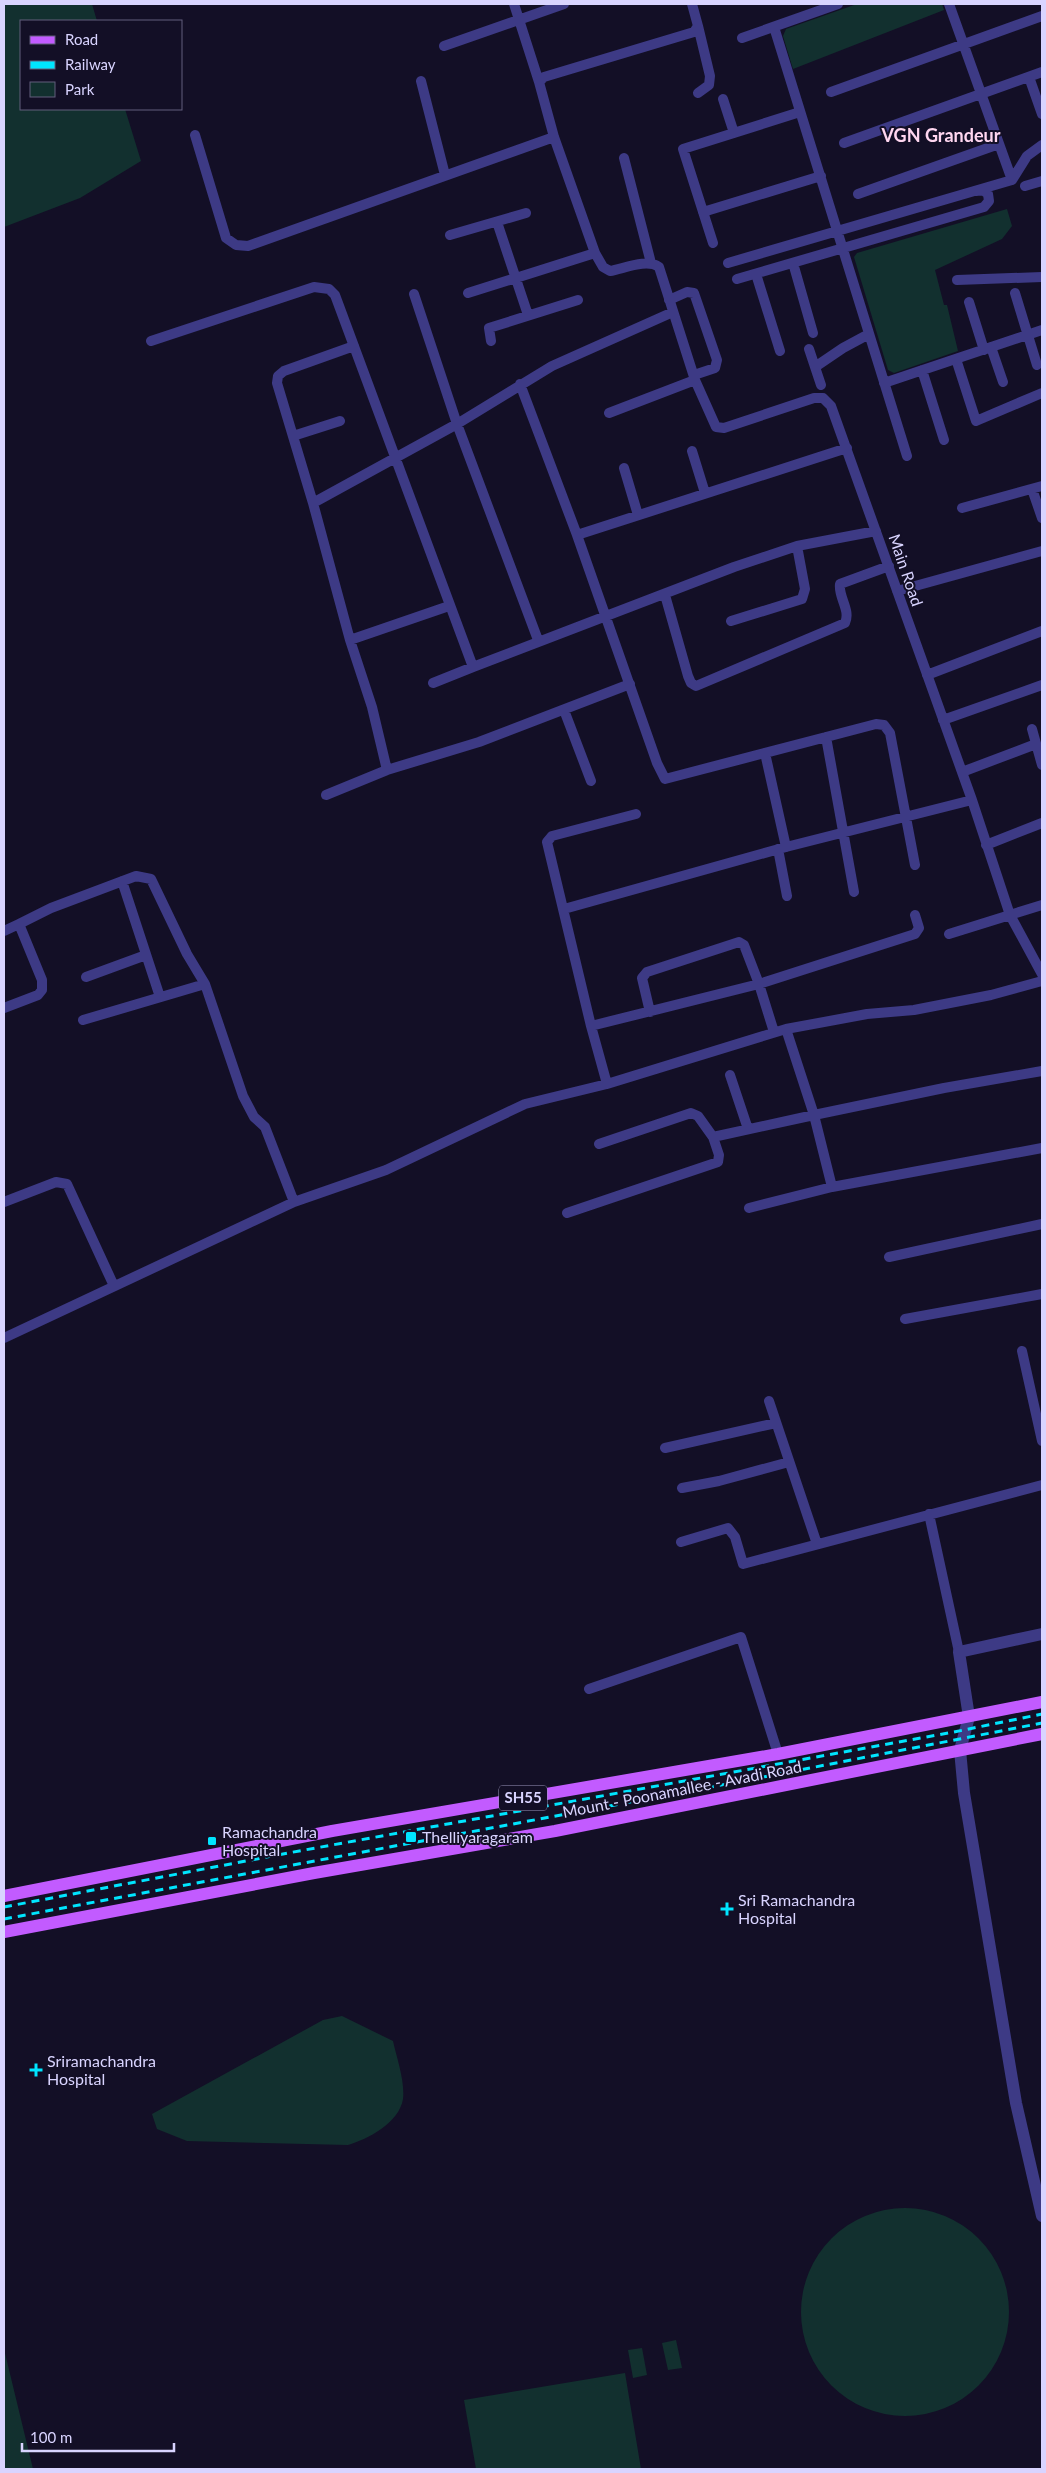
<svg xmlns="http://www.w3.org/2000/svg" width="1046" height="2473" font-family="Lato,sans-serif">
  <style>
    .green { fill: #12302f }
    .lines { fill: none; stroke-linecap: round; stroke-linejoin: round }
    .minor { stroke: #3d3a85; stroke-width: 10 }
    .tertiary { stroke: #3d3a85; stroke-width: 12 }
    .primary { stroke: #c25bff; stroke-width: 12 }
    .rail { stroke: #00e5ff; stroke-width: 3; stroke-dasharray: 8 6; stroke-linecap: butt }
    .poi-dot { fill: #00e5ff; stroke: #130f26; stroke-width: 2 }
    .labels { text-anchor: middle; stroke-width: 4; stroke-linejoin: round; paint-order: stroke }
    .shield { fill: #130f26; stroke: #9e99be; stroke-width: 1 }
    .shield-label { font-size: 15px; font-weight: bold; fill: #d9d4ff }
    .street-label { font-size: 16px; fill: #d9d4ff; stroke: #130f26 }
    .poi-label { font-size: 16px; fill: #d9d4ff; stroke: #130f26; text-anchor: start }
    .neighbourhood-label { font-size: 18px; font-weight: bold; fill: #ffd6f0; stroke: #130f26 }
  </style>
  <rect width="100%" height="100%" fill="#130f26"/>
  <!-- green -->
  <path class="green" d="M4 4H92L97 21H21V109H125L141 161 80 198 4 227Z
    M857 4H942L944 10 793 69 783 36 786 29Z
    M1007 209 1012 226 1002 239 935 270 944 305H947L958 351 894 373 888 370 854 257 857 253Z
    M342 2016 393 2041C397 2059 405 2081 403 2099 399 2123 368 2139 348 2145L187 2141 157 2129 152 2114 323 2020Z
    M801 2312a104 104 0 1 1 208 0a104 104 0 1 1-208 0Z
    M676 2340 682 2368 668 2370 662 2343Z
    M642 2348 647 2375 633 2378 628 2350Z
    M4 2349 33 2469H4Z
    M625 2373 641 2469H476L464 2400Z"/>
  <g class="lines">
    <!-- minor -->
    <path class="minor" d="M514 4 539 82
      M692 4 698 26 694 32 544 77 539 82 554 137 595 253 603 267 610 271C623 269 647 258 659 267L695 380 716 427 724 428 814 398H823L831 406 972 800 1010 915 1042 974
      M949 4 1012 180
      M698 26 710 76 709 85 698 93
      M774 27 907 456
      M742 38 838 4
      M444 46 564 4
      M1029 77 1042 114
      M421 81 445 175
      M831 92 1042 16
      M723 99 734 133
      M195 135 226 238 236 245 248 246 554 137
      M844 143 1042 72
      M624 158 651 263
      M1025 186 1042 181
      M858 194 999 144
      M703 212 821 176
      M497 222 528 315
      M450 235 526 213
      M713 243 683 149 800 112
      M728 263 1012 180 1027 156 1042 145
      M793 263 813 333
      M756 274 780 351
      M737 279 984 207 989 201 988 194 983 190 976 191
      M957 280 1042 277
      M468 293 595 253
      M1015 293 1037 365
      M414 294 457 424 538 640
      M669 300 687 292 694 293 717 360 715 368 694 375
      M969 302 984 350
      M151 341 314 287 329 289 335 295 473 667 734 567 797 546 876 531
      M491 341 489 328 578 300
      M991 347 1003 382
      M809 349 821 385
      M956 359 976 421 1042 393
      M815 367 843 348 869 334
      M922 370 944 440
      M884 383 1042 330
      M520 384 577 535 657 763 665 779 876 724 884 725 890 733 915 865
      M609 413 695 380
      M293 436 340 421
      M692 451 705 493
      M624 468 638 515
      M1032 489 1042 518
      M313 503 457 424 552 366 673 312
      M962 508 1042 486
      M577 535 847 448
      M897 591 1042 551
      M665 595 688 676 691 683 696 686 845 623C851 610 838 597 840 584L889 566
      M731 621 802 599 805 589 797 546
      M350 640 313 503 277 383 278 376 284 371 354 346
      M927 675 1042 631
      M433 683 473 667
      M564 710 591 781
      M943 720 1042 685
      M1032 729 1042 765
      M826 737 854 892
      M765 753 786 847
      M387 770 372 707 350 640 449 606
      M962 772 1036 744
      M326 795 387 770 479 742 630 684
      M636 814 552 836 547 842 591 1026 759 984 774 1032
      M986 845 1042 823
      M778 849 787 896
      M122 881 160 997
      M564 909 786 847 972 800
      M4 931 19 924
      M949 934 1042 905
      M86 977 146 955
      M4 1008 38 995 42 990V980L19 924 51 908 136 876 151 879 187 954 205 984 243 1096 254 1117 265 1127 294 1202
      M650 1012 642 978 647 972 739 942 744 945 759 984 915 934 919 928 915 915
      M83 1020 205 984
      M591 1026 607 1084
      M786 1029 814 1115 944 1088 1042 1071
      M730 1075 748 1129
      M599 1144 691 1113 698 1116 713 1137
      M4 1202 56 1182 67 1184 114 1286
      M749 1208 832 1187 1042 1148
      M567 1213 718 1162 719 1155 713 1137 814 1115 832 1187
      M889 1257 1042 1224
      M905 1319 1042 1294
      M4 1338 294 1202 386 1170 525 1104 607 1084 786 1029 867 1014 914 1010 991 995 1042 981
      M1022 1351 1042 1441
      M769 1401 817 1544
      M665 1448 776 1423
      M682 1488 719 1481 789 1462
      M929 1514 959 1652
      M681 1542 728 1528 735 1537 743 1564 1042 1485
      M589 1689 741 1637 778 1754"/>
    <!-- tertiary -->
    <path class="tertiary" d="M1042 1634 959 1652 969 1717 960 1750 964 1793 1016 2103 1042 2216"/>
    <!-- primary -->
    <path class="primary" d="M4 1896 332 1831 778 1754 1042 1702
      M4 1932 314 1873 555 1831 1042 1734"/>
    <!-- rail -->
    <path class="rail" d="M4 1907 288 1853 954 1732 1042 1714
      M4 1919 743 1781 1042 1723"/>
  </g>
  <!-- markers -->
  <g class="poi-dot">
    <rect x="405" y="1831" width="12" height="12" rx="2.5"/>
    <rect x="207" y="1836" width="10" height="10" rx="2.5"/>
    <path d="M724.5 1901.5h5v5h5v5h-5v5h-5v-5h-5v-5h5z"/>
    <path d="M33.5 2062.5h5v5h5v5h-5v5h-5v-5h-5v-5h5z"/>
  </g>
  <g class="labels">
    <!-- shield labels -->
    <rect class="shield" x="499" y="1785.5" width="48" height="25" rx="4"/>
    <g class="shield-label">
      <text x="523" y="1803">SH55</text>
    </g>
    <!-- street labels -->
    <g class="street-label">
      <text transform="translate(906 570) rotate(71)" y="6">Main Road</text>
      <text transform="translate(682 1789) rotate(-11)" y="6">Mount - Poonamallee - Avadi Road</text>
    </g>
    <!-- poi labels -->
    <g class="poi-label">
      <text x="222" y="1838">Ramachandra<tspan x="222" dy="18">Hospital</tspan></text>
      <text x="422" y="1843">Thelliyaragaram</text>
      <text x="738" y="1906">Sri Ramachandra<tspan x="738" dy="18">Hospital</tspan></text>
      <text x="47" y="2067">Sriramachandra<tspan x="47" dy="18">Hospital</tspan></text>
    </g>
    <!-- neighbourhood labels -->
    <g class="neighbourhood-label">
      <text x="941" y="142">VGN Grandeur</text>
    </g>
  </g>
  <!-- border -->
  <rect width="1046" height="2473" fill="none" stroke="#d9d4ff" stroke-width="10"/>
  <!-- legend -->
  <rect x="20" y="20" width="162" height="90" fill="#130f26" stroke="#625e7d"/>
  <rect x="30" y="36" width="25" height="8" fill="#c25bff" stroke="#625e7d"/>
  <text x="65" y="45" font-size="15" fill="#d9d4ff">Road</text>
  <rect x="30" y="61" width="25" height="8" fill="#00e5ff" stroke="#625e7d"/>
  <text x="65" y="70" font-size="15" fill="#d9d4ff">Railway</text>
  <rect x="30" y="82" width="25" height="15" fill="#12302f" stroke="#625e7d"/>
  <text x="65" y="95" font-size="15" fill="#d9d4ff">Park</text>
  <!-- scale -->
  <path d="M22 2443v8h152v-8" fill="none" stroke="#d9d4ff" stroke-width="2.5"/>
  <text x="30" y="2443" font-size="15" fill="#d9d4ff" stroke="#130f26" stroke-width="4" paint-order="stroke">100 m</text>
</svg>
